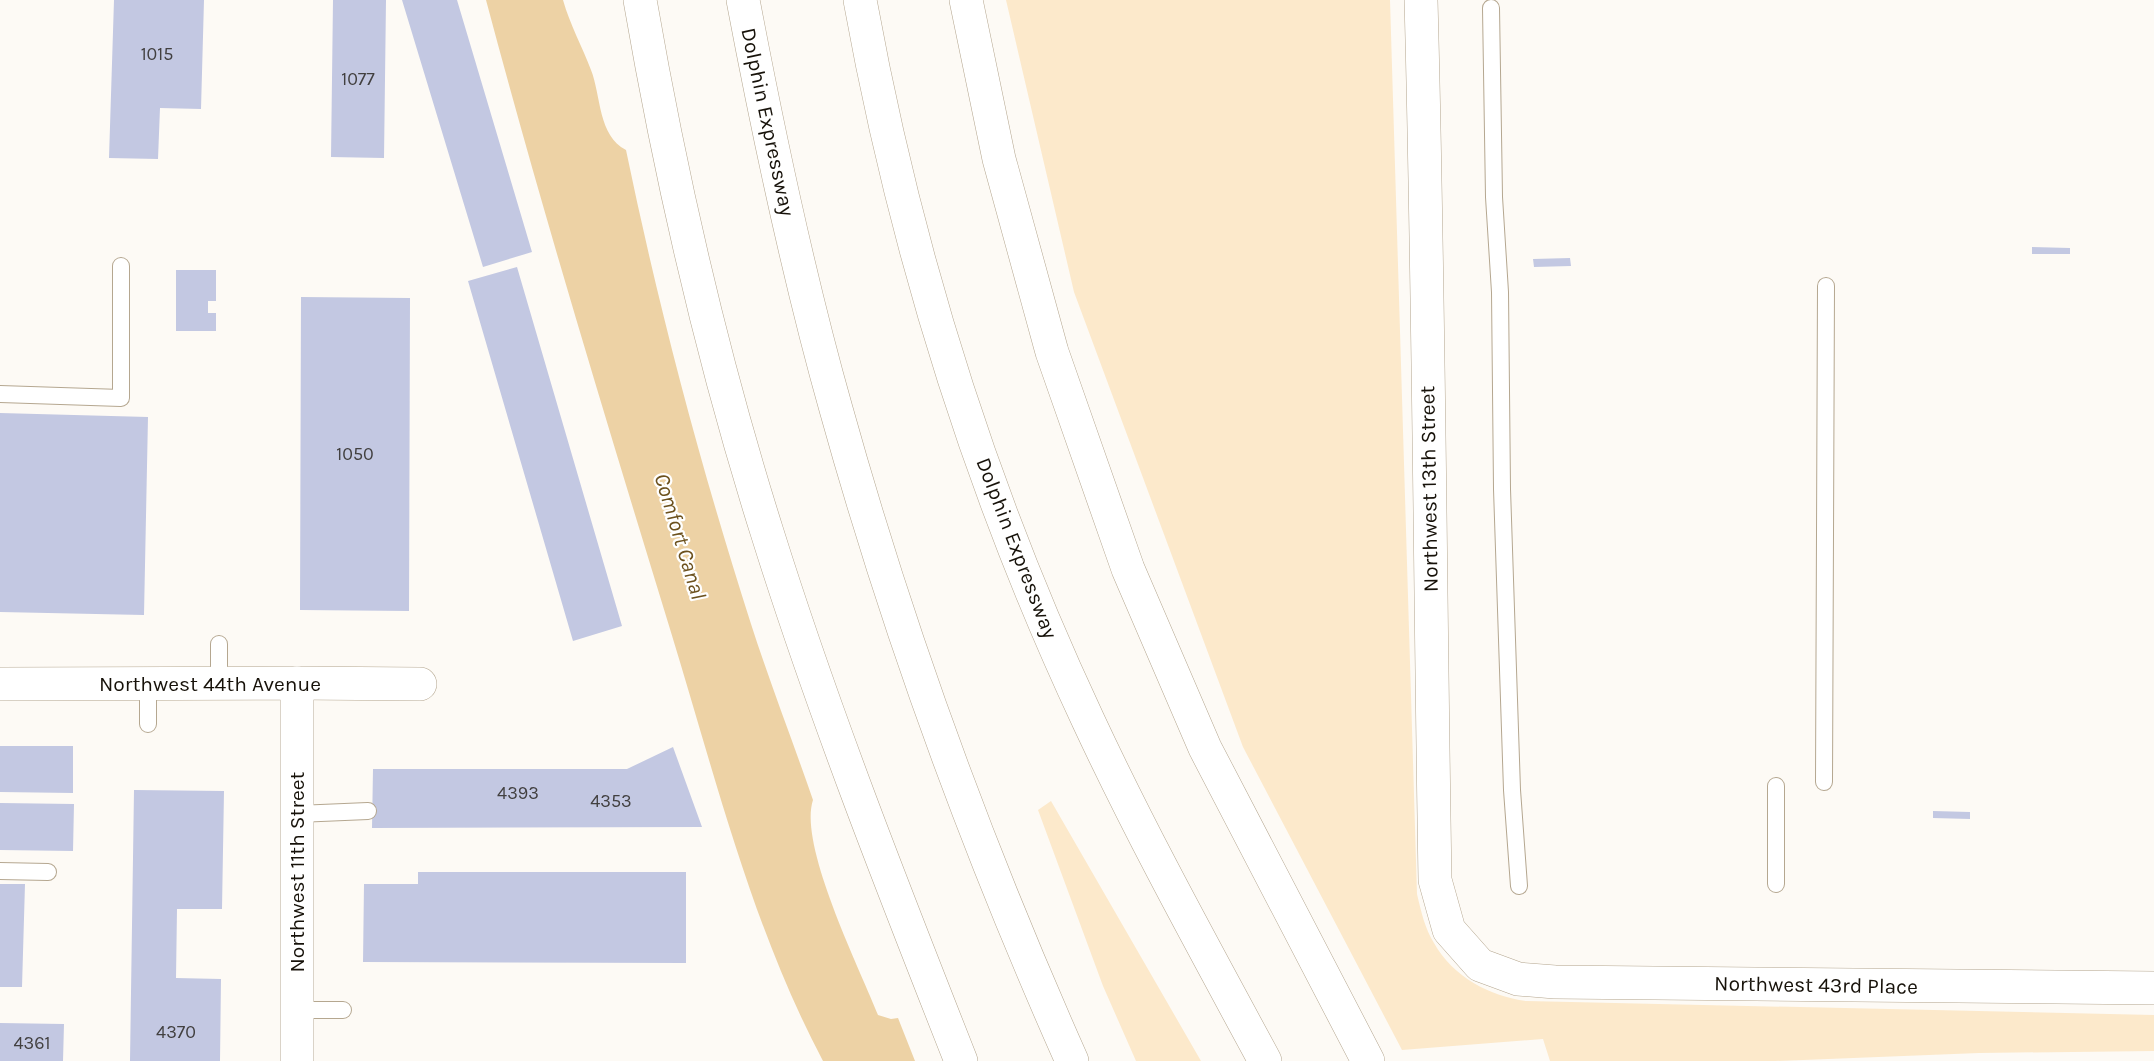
<svg xmlns="http://www.w3.org/2000/svg" width="2154" height="1061" font-family="Karla,sans-serif">
  <style>
    .green { fill: #fce9cb }
    .water { fill: #edd2a5 }
    .building { fill: #c3c8e2 }
    .lines { fill: none; stroke-linecap: round; stroke-linejoin: round }
    .service-casing { stroke: #b5a790; stroke-width: 18 }
    .minor-casing { stroke: #b5a790; stroke-width: 34 }
    .tertiary-casing { stroke: #b5a790; stroke-width: 34 }
    .motorway-casing { stroke: #b5a790; stroke-width: 34 }
    .service { stroke: #fff; stroke-width: 16 }
    .minor { stroke: #fff; stroke-width: 33 }
    .tertiary { stroke: #fff; stroke-width: 33 }
    .motorway { stroke: #fff; stroke-width: 33 }
    .labels { text-anchor: middle; stroke-width: 4.5; stroke-linejoin: round; paint-order: stroke }
    .number-label { font-size: 18px; fill: #424040 }
    .street-label { font-size: 21px; fill: #17120a; stroke: #fff }
    .water-label { font-size: 22px; font-style: italic; fill: #6c511d; stroke: #fff }
  </style>
  <rect width="100%" height="100%" fill="#fdfaf5"/>
  <!-- green -->
  <path class="green" d="M1006 0H1390L1417 894C1421 911 1425 929 1434 943 1453 977 1491 997 1527 1001L2154 1015V1051L1979 1053 1775 1061H1550L1543 1039 1402 1050 1243 747 1074 292Z
    M1051 801 1201 1061H1136L1103 986 1038 810Z"/>
  <!-- water -->
  <path class="water" d="M486 0H563C570 25 582 46 591 70 601 95 598 136 626 150 659 310 701 468 751 624 770 683 793 742 813 800 798 845 859 967 878 1015L891 1019 898 1018 915 1061H823C751 925 715 775 670 629 606 420 542 211 486 0Z"/>
  <!-- building -->
  <path class="building" d="M114 0H204L201 109 160 108 158 159 109 158Z
    M333 0H386L384 158 331 157Z
    M402 0H457L532 252 483 267Z
    M2032 247 2070 248V254H2032Z
    M1570 258 1571 266 1534 267 1533 259Z
    M517 267 622 626 573 641 468 281Z
    M176 270H216V301H208V313H216V331H176Z
    M301 297 410 298 409 611 300 610Z
    M0 413 148 417 144 615 0 612Z
    M0 746H73V793L0 792Z
    M673 747 702 827 372 828 373 769H627Z
    M134 790 224 791 222 909H177L176 978 221 979 220 1061H130Z
    M0 803 74 804 73 851 0 850Z
    M1933 811 1970 812V819L1933 818Z
    M418 872H686V963L363 962 364 884H418Z
    M0 884H25L22 987H0Z
    M0 1023 64 1024 63 1061H0Z"/>
  <g class="lines">
    <!-- service casing -->
    <g class="service-casing">
      <path id="service" d="M1491 8 1494 197 1500 292 1502 489 1512 790 1519 886
        M0 394 121 398V266
        M219 683V644
        M148 724V684
        M1824 782 1826 286
        M297 814 368 811
        M0 871 48 872
        M1776 884V786
        M297 1010H343"/>
    </g>
    <!-- minor casing -->
    <g class="minor-casing">
      <path id="minor" d="M297 683 420 684"/>
    </g>
    <!-- tertiary casing -->
    <g class="tertiary-casing">
      <path id="tertiary" d="M1421 0C1429 293 1430 586 1435 880L1449 930 1480 965 1518 979 1555 982 2154 988
        M0 684 297 683V1061"/>
    </g>
    <!-- motorway casing -->
    <g class="motorway-casing">
      <path id="motorway" d="M640 0C671 179 712 358 767 532 823 711 892 886 961 1061
        M743 0C769 137 798 275 836 409 898 632 978 850 1072 1061
        M860 0C905 248 981 492 1088 720 1142 836 1204 948 1265 1061
        M966 0 999 159 1052 352 1128 569 1205 748 1368 1061"/>
    </g>
    <!-- service -->
    <use href="#service" class="service"/>
    <!-- minor -->
    <use href="#minor" class="minor"/>
    <!-- tertiary -->
    <use href="#tertiary" class="tertiary"/>
    <!-- motorway -->
    <use href="#motorway" class="motorway"/>
  </g>
  <g class="labels">
    <!-- number labels -->
    <g class="number-label">
      <text x="157" y="60">1015</text>
      <text x="358" y="85">1077</text>
      <text x="355" y="460">1050</text>
      <text x="518" y="799">4393</text>
      <text x="611" y="807">4353</text>
      <text x="176" y="1038">4370</text>
      <text x="32" y="1049">4361</text>
    </g>
    <!-- street labels -->
    <g class="street-label">
      <text transform="translate(768 122) rotate(78)" y="7">Dolphin Expressway</text>
      <text transform="translate(1429 489) rotate(-91)" y="7">Northwest 13th Street</text>
      <text transform="translate(1017 548) rotate(69)" y="7">Dolphin Expressway</text>
      <text x="210" y="691">Northwest 44th Avenue</text>
      <text transform="translate(297 872) rotate(-90)" y="7">Northwest 11th Street</text>
      <text transform="translate(1816 985) rotate(1)" y="7">Northwest 43rd Place</text>
    </g>
    <!-- water labels -->
    <g class="water-label">
      <text transform="translate(681 536) rotate(73)" y="8">Comfort Canal</text>
    </g>
  </g>
</svg>
